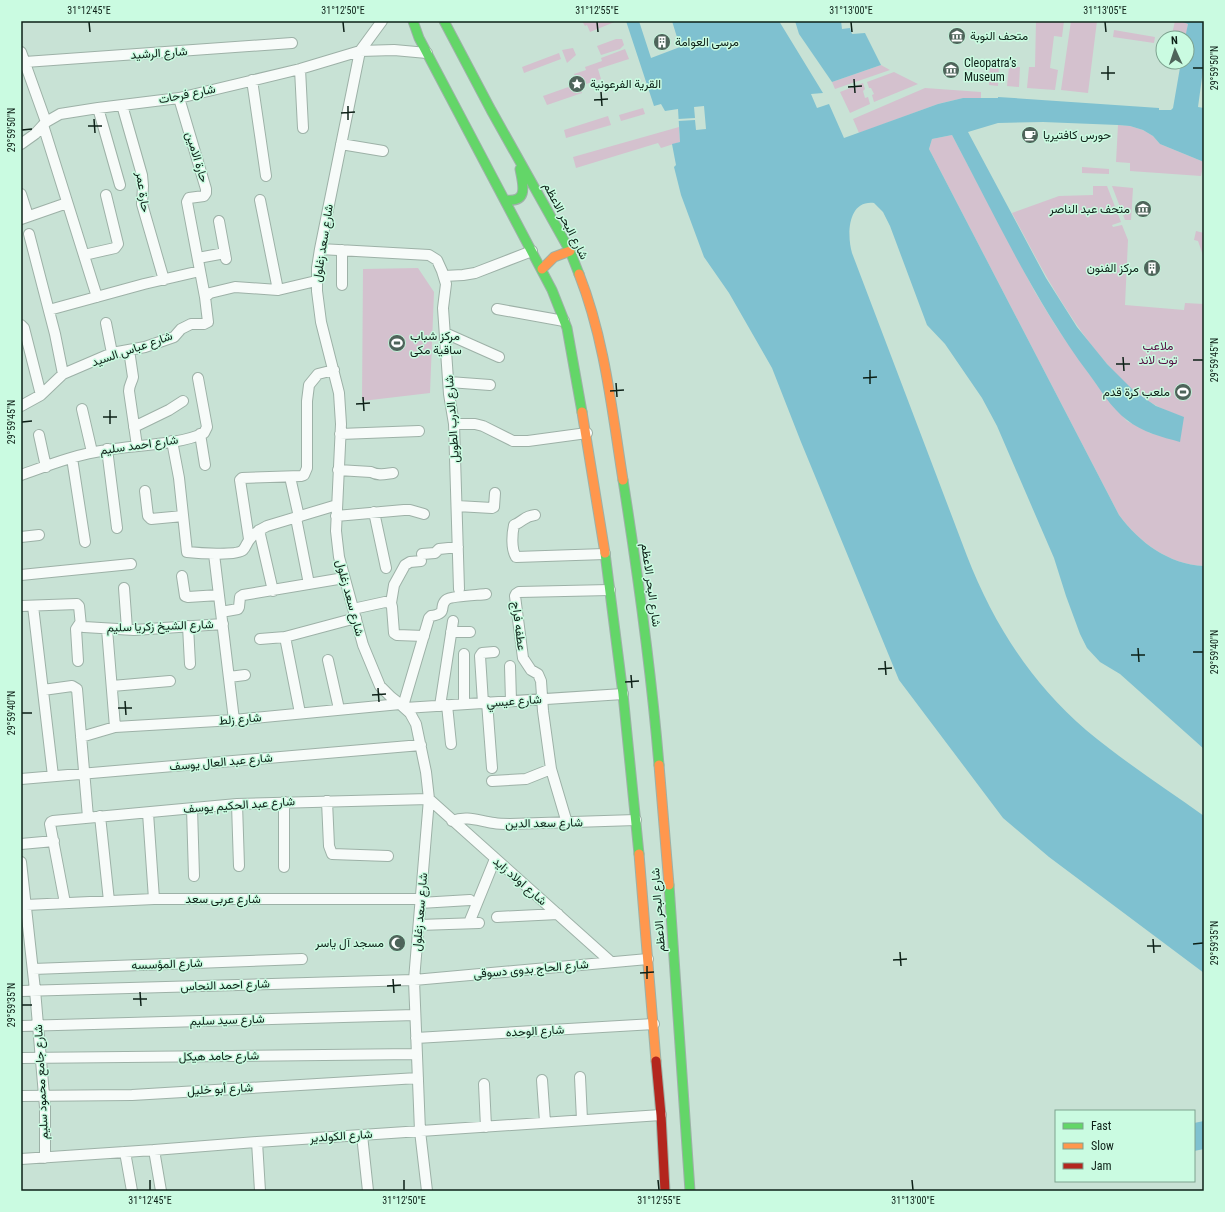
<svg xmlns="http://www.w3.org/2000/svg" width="1225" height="1212" font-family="'Roboto Condensed',Vazirmatn,sans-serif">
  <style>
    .green { fill: #d4c1ce }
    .water { fill: #7fc1d0 }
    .pier { fill: #c8e2d5 }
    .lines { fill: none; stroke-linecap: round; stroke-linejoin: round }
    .street-casing { stroke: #9db1a7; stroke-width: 12 }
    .fast-casing { stroke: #9db1a7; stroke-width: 11 }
    .slow-casing { stroke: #9db1a7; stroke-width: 11 }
    .jam-casing { stroke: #9db1a7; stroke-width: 11 }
    .street { stroke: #f7fbf9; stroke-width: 10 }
    .fast { stroke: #63d668; stroke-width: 9 }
    .slow { stroke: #ff974d; stroke-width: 9 }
    .jam { stroke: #b3261e; stroke-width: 9 }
    .ticks { fill: none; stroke: #0d2017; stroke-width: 1.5 }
    .labels { text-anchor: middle; stroke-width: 3; stroke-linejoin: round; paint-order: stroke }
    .poi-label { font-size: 12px; fill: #0d2017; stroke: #cafbe1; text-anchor: start }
    .street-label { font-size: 12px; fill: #0d2017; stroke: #cafbe1 }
    .park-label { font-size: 12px; fill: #540a41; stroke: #cafbe1 }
    .neatline { fill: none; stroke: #0d2017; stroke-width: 1.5 }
    .ticks-label { font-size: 10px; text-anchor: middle; fill: #0d2017 }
  </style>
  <rect width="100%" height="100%" fill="#c8e2d5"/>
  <!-- green -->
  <path class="green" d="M582 21H617L590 32 587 25 585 26Z
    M1036 21H1064L1062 37 1054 36 1050 68 1058 70 1055 90 1027 88 1029 67H1035Z
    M1071 21H1097L1088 93 1061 90Z
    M1175 21H1180L1188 24 1186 36 1172 34Z
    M1114 30 1155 37 1154 43 1113 37Z
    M616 39H622L624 45 620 49 601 55 597 46Z
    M573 48 576 55 567 63 562 50Z
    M625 49 629 59 598 69 601 79 580 86 582 93 547 105 543 96 577 84 574 74 586 70 585 67 602 61 601 58Z
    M559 53 561 59 524 73 522 67Z
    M881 65 890 70 835 89 832 82Z
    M990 66H999L998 86 989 85Z
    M1009 67H1020L1019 87 1007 86Z
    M894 72 918 84 874 102 872 95 874 94 871 88H869L867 82Z
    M863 83 865 89 863 91 865 98 868 97 870 104 850 113 840 92Z
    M925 88 981 92V98H963L938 104 859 133 853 119Z
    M643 108 645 114 621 121 619 115Z
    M608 116 611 125 566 138 564 130Z
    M1118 125 1130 126 1143 130 1153 136 1160 144 1204 162 1201 176 1130 171V163L1116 162Z
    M679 127 680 142 661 148 658 143 576 168 573 157Z
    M952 135 1035 292 1057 328 1102 392 1127 421 1150 433 1180 441 1183 417C1170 412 1157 407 1145 399 1128 388 1114 372 1101 357 1064 312 1039 264 1012 213L1059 196 1093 195V186H1107L1121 222 1112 225 1113 227 1122 225 1128 240 1125 305 1184 310 1185 303 1204 304V302V566C1168 564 1140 543 1119 515L929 149 932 139Z
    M1082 167 1109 169V174L1082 173Z
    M1112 186 1133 188 1131 220H1125Z
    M1196 231 1204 233V258L1198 241 1194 240Z
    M418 268 434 292 430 393 362 401 363 269Z"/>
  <!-- water -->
  <path class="water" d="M626 21H639L651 58 680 47 672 21H779L823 93 811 94 817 108 829 104 844 138 938 104 963 98H998V97L1159 108V110H1171L1173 108 1181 62H1187V38H1185L1188 24 1180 21H1204V63L1198 107 1204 108V162L1160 144 1153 136 1143 130 1130 126 1118 125 1043 122 998 123 968 132 1046 278 1077 327 1107 364 1134 391 1156 406 1184 417 1180 442C1162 437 1142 432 1127 420 1111 408 1100 389 1089 374 1034 300 995 216 952 135L932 139 929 149 1119 515C1140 543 1168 564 1204 566V749L1120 674 1100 662 1087 648 1080 634 1066 596 1054 558 997 426 982 398 945 344 927 325 890 226 883 212 874 203C847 200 847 236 852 253L967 556C993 623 1031 683 1086 730 1123 761 1165 788 1204 816V973L1049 857 1003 818 899 680 801 442 772 368 729 293 704 257 681 195 674 167 676 165 672 144 680 142 678 109 665 111 661 104 654 106Z
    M795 21H841L842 29 850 28 852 34 865 33 881 65 832 82 799 34Z
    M1204 1121V1149L1194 1151V1123Z"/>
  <!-- pier -->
  <path class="pier" d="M704 106 706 129 696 130 695 120 678 121V119L695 118 694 107Z"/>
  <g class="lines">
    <!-- street casing -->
    <g class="street-casing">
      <path id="street" d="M382 21 360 51 320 249 317 268V291L321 322 339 393 341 424 336 531 339 557 363 645 380 686 391 697 400 704 410 713 416 724 426 772 429 799 414 980 420 1131 427 1191
        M21 52 46 122
        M25 62 292 43
        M300 69 303 128
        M252 80 266 176
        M179 98 206 189V193L204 196 189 198 187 202 205 297
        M122 105 142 175 143 186 142 204 164 280
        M98 108 120 185
        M43 125 97 297
        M21 144 35 134 46 122 60 114 98 108 179 98 300 69 360 51 394 50 427 53
        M341 144 383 151
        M21 194 28 216
        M260 200 278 290
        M21 219 67 203
        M219 221 226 259
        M29 234 55 334 63 374
        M320 249 429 255 437 260 442 271 446 284 443 308 449 394 454 424 459 589
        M84 255 115 248 118 244 106 195
        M198 258 225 253
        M444 276 463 275 475 273 532 251
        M342 285V250
        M497 309 564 321
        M49 310 144 284 200 271
        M106 323 112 353
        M21 325 24 328 41 395
        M445 333 499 357
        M129 350 133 377C132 382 129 385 129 391L137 446
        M449 382 490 385
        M21 406 41 395 63 374 112 353 145 347 174 337 181 329 191 324H204L208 322 205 297 210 293 235 287 278 290 316 281
        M82 409 92 452
        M454 424H475L483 426 513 441H528L587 433
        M134 427 169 410 183 401
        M200 434 205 465
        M340 434 419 431
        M39 435 46 467
        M172 441 179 478 187 552C197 553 237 556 243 550 246 547 247 542 250 539 254 533 261 529 267 526L337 505
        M107 449 117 528
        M72 458 85 542
        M338 470 371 472C378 476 385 474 393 473
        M21 475C49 465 77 454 107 450 134 445 180 445 204 433L207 427 198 378
        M290 477 299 517
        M145 491 148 516 151 519 183 516
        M457 506 492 508 494 507 495 493
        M374 512 386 568
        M535 515C524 516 524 521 514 525 512 534 511 549 516 557L605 554
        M336 516 404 510H410L424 514
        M296 518 309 584
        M259 530 273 591
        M21 537 39 535
        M249 539 240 480 242 478 301 476 304 475 307 468V401L309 385 318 374 334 370
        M214 554 234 720
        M422 554 435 553 439 549 458 547
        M21 575 131 564
        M182 576 185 596 188 597 219 595
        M124 588 127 629
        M391 603 394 585 405 565 410 562 421 561
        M21 606 77 604 79 606 81 626 84 627 134 630 223 624
        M33 606 53 776
        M353 609 385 602 391 603 392 607 394 633 397 635 424 636
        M221 612 238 609 239 607 240 597 243 595 344 578
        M188 626 190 664
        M107 629 115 727
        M451 632H470
        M285 637 300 713
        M260 639 285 637 356 618
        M464 654V704
        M328 660 339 709
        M78 661 76 629 80 623
        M510 666 511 701
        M229 677 245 675
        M112 686 170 681
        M43 690 72 686 77 689 88 817
        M487 702 492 768
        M483 703 480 656 482 653 494 652
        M447 705 451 744
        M403 706 429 618 431 616C449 613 438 607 446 600 450 596 480 595 486 594
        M440 706 453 621
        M405 708 623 694
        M81 737 115 727 234 720 400 704
        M21 779 421 745
        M492 781 526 779 551 769
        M327 801 329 846 332 854 388 856
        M237 804 239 866
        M192 808 194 876
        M148 813 154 899
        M100 816 109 901
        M452 821C467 815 479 821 494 823 499 824 505 824 510 824L636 820
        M567 823 551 769 543 711 541 681 538 674 531 670 523 658 515 596 516 594 519 592 610 590
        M21 844 54 841
        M21 862 35 990 45 1107V1158
        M284 867V802
        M65 903 50 824 51 822 53 821 237 804 429 799 611 962
        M420 903 470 900
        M26 905 154 899H421
        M497 917 558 914
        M469 923 495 859
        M419 925 479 923
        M33 969 302 959
        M21 991 414 980 648 959
        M21 1026 415 1015
        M416 1038 654 1024
        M21 1058 417 1054
        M580 1077 582 1120
        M542 1080 545 1122
        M484 1084 486 1127
        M21 1096 132 1095 418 1078
        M362 1135 368 1191
        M257 1142 260 1191
        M154 1150 161 1191
        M125 1152 132 1191
        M21 1159 154 1150 257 1142 661 1115"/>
    </g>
    <!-- fast casing -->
    <g class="fast-casing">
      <path id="fast" d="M413 21 419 38 552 290 567 328 582 412
        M444 21 491 110 570 251 579 274
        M505 200C529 203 523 185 520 169
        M623 480C638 575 651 669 659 765
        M605 553 623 694 639 854
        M669 885 690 1191"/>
    </g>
    <!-- slow casing -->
    <g class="slow-casing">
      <path id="slow" d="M542 269 554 257 570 251
        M579 274C605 340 612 411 623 480
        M582 412 605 553
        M659 765 669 885
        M639 854 656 1061"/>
    </g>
    <!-- jam casing -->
    <g class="jam-casing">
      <path id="jam" d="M656 1061 661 1115 665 1191"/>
    </g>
    <!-- street -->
    <use href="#street" class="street"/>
    <!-- fast -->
    <use href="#fast" class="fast"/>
    <!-- slow -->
    <use href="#slow" class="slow"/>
    <!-- jam -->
    <use href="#jam" class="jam"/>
  </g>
  <!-- ticks -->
  <path class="ticks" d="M89 22 90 32M343 22 344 32M597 22 598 32M851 22 852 32M1105 22 1106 32M1108 66V80M1193 68H1203M1101 73H1115M854 79 855 93M848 87 862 86M601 92 602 106M594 100 608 99M348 106V120M341 113 355 112M94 119 95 133M88 126H102M22 130 32 129M1123 357 1124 371M1193 360H1203M1116 364H1130M870 370V384M863 378 877 377M616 383 617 397M610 391 624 390M363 397 364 411M356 404 370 403M110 410V424M103 417H117M22 422 32 421M1138 648 1139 662M1193 652H1203M1131 655H1145M885 661 886 675M878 669 892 668M631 675 632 688M625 682 639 681M378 688 379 702M372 695 386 694M125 701 126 715M118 708H132M22 713H32M1153 939 1154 953M1193 944 1203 943M1147 946H1161M900 952 901 966M893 960 907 959M647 966V979M640 973 654 972M393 979 394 993M387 986 401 985M140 992 141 1006M133 999H147M22 1005H32M150 1180V1190M404 1180V1190M658 1180 659 1190M912 1180 913 1190"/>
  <!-- icons -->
  <defs>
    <g id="museum-disc" transform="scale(0.9)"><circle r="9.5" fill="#4e645a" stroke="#cafbe1"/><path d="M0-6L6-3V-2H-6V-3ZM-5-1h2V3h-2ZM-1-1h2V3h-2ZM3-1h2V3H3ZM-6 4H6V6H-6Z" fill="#fff"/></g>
    <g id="building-disc" transform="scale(0.9)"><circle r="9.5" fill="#4e645a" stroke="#cafbe1"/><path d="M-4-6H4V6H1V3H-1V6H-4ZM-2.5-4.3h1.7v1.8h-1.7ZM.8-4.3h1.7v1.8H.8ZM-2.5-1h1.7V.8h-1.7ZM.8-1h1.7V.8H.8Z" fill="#fff"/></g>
    <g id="sight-disc" transform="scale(0.9)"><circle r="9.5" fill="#4e645a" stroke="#cafbe1"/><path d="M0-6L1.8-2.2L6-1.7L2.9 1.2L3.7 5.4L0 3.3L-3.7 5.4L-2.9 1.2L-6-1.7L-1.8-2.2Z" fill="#fff"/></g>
    <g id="cafe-disc" transform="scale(0.9)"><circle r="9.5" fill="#4e645a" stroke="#cafbe1"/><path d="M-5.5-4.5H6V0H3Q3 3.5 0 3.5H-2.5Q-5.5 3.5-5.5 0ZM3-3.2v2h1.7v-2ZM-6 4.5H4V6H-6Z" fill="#fff"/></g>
    <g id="stadium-disc" transform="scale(0.9)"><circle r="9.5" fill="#4e645a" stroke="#cafbe1"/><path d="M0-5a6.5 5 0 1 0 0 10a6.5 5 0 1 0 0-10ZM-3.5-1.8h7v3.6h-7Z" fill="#fff"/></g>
    <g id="mosque-disc" transform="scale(0.9)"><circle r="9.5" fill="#4e645a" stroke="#cafbe1"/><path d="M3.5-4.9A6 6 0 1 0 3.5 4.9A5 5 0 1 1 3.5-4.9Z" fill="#fff"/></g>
  </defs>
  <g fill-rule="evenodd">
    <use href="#museum-disc" x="957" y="36"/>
    <use href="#building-disc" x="662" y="42"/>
    <use href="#museum-disc" x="951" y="70"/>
    <use href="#sight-disc" x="577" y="84"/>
    <use href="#cafe-disc" x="1030" y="135"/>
    <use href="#museum-disc" x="1143" y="209"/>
    <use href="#building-disc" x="1152" y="268"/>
    <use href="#stadium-disc" x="397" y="343"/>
    <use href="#stadium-disc" x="1183" y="392"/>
    <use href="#mosque-disc" x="397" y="943"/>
  </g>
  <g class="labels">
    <!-- poi labels -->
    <g class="poi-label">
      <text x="970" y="40">متحف النوبة</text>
      <text x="675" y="46">مرسى العوامة</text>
      <text x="964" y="67">Cleopatra’s<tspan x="964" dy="14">Museum</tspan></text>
      <text x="590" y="88">القرية الفرعونية</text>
      <text x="1043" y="139">حورس كافتيريا</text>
      <text x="1130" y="213" text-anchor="end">متحف عبد الناصر</text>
      <text x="1139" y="272" text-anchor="end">مركز الفنون</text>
      <text x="410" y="340">مركز شباب<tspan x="410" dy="14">ساقية مكى</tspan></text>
      <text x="1170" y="396" text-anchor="end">ملعب كرة قدم</text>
      <text x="384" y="947" text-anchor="end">مسجد آل ياسر</text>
    </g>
    <!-- street labels -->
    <g class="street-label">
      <text transform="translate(159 53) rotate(-4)" y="4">شارع الرشيد</text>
      <text transform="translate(187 94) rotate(-11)" y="4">شارع فرحات</text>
      <text transform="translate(197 157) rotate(73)" y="4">حارة الامين</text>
      <text transform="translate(143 192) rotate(82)" y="4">حارة عمر</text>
      <text transform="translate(566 221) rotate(63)" y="4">شارع البحر الاعظم</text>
      <text transform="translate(323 243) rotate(-81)" y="4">شارع سعد زغلول</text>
      <text transform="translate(132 349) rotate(-19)" y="4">شارع عباس السيد</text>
      <text transform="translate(452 419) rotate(-94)" y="4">شارع الدرب الطويل</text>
      <text transform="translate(139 445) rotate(-8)" y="4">شارع احمد سليم</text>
      <text transform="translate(651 585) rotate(82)" y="4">شارع البحر الاعظم</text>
      <text transform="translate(350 598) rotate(75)" y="4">شارع سعد زغلول</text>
      <text transform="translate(160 626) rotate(-2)" y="4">شارع الشيخ زكريا سليم</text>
      <text transform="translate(519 626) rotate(83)" y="4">عطفه فراج</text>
      <text transform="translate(514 701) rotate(-4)" y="4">شارع عيسي</text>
      <text transform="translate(240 719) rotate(-5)" y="4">شارع زلط</text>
      <text transform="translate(221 762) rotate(-5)" y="4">شارع عبد العال يوسف</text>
      <text transform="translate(239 805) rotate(-4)" y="4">شارع عبد الحكيم يوسف</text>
      <text transform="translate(544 823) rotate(-1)" y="4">شارع سعد الدين</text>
      <text transform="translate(520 881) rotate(41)" y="4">شارع اولاد زايد</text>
      <text x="223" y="903">شارع عربى سعد</text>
      <text transform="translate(658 910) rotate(-94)" y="4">شارع البحر الاعظم</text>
      <text transform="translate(420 912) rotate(-85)" y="4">شارع سعد زغلول</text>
      <text transform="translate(167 964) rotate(-2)" y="4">شارع المؤسسه</text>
      <text transform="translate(531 969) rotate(-5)" y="4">شارع الحاج بدوى دسوقى</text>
      <text transform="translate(225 985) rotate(-2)" y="4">شارع احمد النحاس</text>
      <text transform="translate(227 1020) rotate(-2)" y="4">شارع سيد سليم</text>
      <text transform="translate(535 1031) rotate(-3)" y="4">شارع الوحده</text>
      <text transform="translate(219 1056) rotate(-1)" y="4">شارع حامد هيكل</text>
      <text transform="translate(41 1082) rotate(-93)" y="4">شارع جامع محمود سليم</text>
      <text transform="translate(220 1089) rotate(-3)" y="4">شارع أبو خليل</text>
      <text transform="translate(341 1136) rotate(-4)" y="4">شارع الكولدير</text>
    </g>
    <!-- park labels -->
    <g class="park-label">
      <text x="1158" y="350">ملاعب<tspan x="1158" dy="14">توت لاند</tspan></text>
    </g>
  </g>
  <!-- border -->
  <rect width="1225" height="1212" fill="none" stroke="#cafbe1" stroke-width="44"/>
  <!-- legend -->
  <rect x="1055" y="1110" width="140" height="72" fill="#cafbe1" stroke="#7ea390"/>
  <rect x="1063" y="1123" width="20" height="6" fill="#63d668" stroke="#7ea390"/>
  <text x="1091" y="1130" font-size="12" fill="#0d2017">Fast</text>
  <rect x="1063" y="1143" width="20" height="6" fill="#ff974d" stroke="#7ea390"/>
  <text x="1091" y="1150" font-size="12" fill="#0d2017">Slow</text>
  <rect x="1063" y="1163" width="20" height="6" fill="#b3261e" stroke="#7ea390"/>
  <text x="1091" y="1170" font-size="12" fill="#0d2017">Jam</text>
  <!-- north arrow -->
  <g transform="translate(1175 50) rotate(357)"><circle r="19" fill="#cafbe1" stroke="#7ea390"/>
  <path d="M0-3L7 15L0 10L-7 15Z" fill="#4e645a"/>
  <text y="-6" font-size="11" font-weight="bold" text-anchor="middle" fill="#0d2017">N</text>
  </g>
  <rect x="22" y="22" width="1181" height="1168" class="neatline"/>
  <g class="ticks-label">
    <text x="89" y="14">31°12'45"E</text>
    <text x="343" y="14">31°12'50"E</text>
    <text x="597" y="14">31°12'55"E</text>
    <text x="851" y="14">31°13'00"E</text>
    <text x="1105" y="14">31°13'05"E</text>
    <text transform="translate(1214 68) rotate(-90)" y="4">29°59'50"N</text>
    <text transform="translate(11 130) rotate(-90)" y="4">29°59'50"N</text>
    <text transform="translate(1214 360) rotate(-90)" y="4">29°59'45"N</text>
    <text transform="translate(11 422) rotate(-90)" y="4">29°59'45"N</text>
    <text transform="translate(1214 652) rotate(-90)" y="4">29°59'40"N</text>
    <text transform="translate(11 713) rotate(-90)" y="4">29°59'40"N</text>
    <text transform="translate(1214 943) rotate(-90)" y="4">29°59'35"N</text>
    <text transform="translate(11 1005) rotate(-90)" y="4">29°59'35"N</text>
    <text x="150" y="1204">31°12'45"E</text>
    <text x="404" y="1204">31°12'50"E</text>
    <text x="659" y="1204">31°12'55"E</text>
    <text x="913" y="1204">31°13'00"E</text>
  </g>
</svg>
